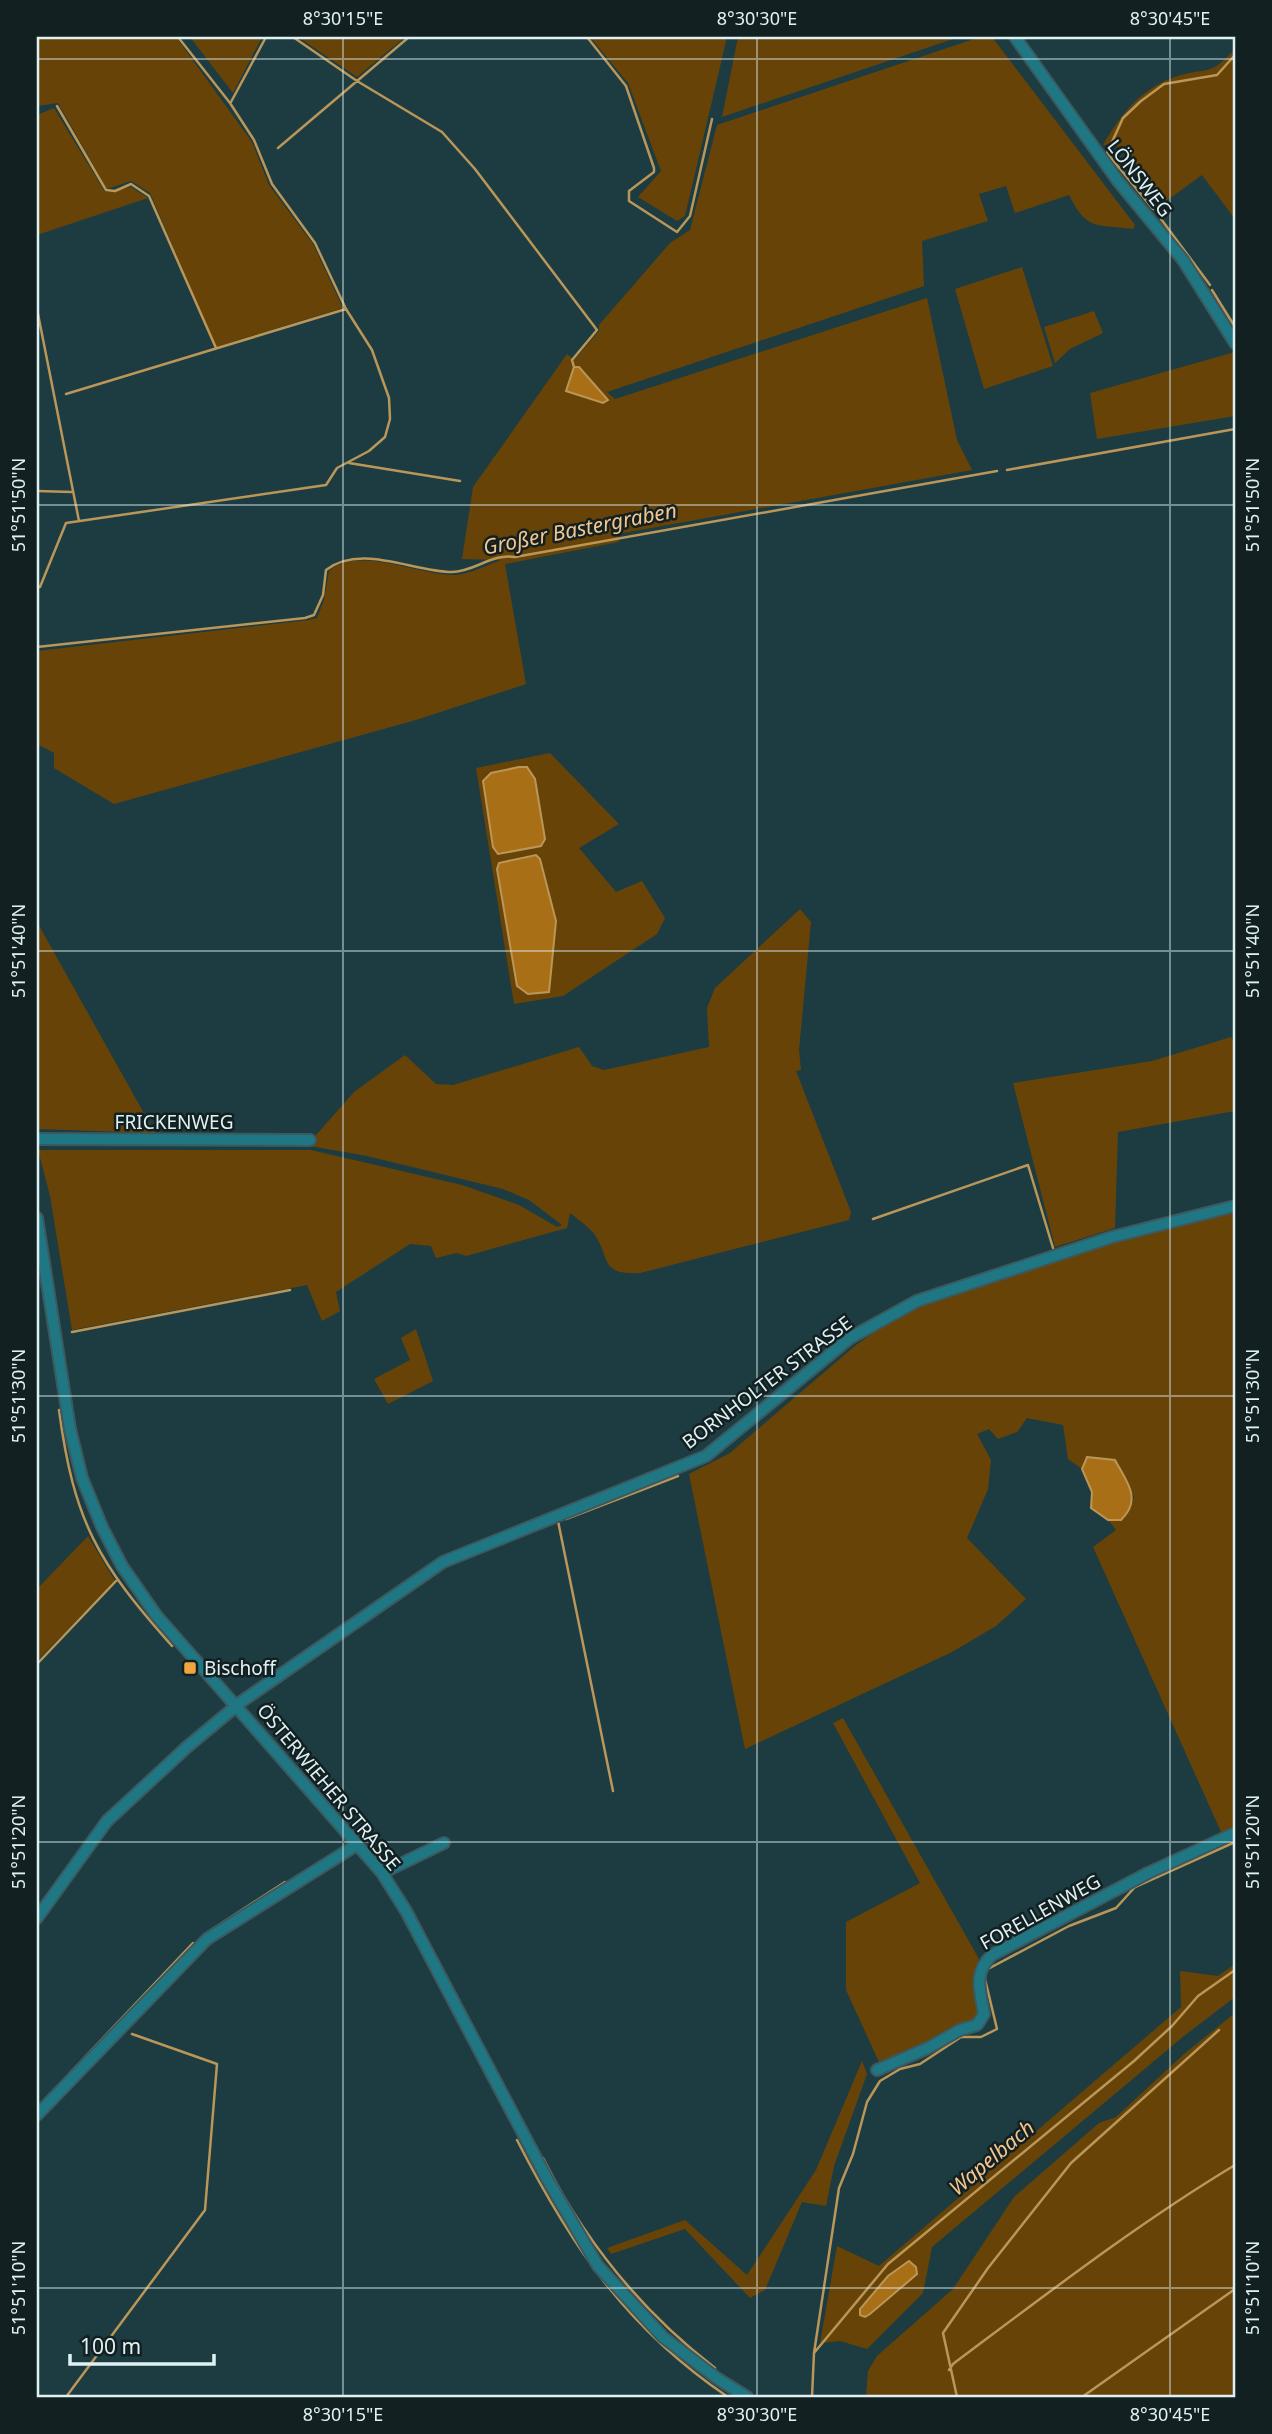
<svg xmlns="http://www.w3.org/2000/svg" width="1272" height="2434" font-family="'Noto Sans',sans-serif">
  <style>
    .green { fill: #684307; fill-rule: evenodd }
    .water { fill: #a96f16; stroke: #ba9659; stroke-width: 2 }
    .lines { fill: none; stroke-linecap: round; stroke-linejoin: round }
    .stream { stroke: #ba9659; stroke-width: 2.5 }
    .minor-casing { stroke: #3b595e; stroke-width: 14 }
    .minor { stroke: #1f7783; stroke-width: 10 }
    .ticks { fill: none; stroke: #e0f1f4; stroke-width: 2; stroke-opacity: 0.45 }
    .poi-dot { fill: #f0a63f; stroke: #132022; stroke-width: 2.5 }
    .labels { text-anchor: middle; stroke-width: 5; stroke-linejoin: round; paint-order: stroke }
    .street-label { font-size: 19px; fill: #e0f1f4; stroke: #132022 }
    .poi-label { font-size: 19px; fill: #e0f1f4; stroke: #132022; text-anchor: start }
    .water-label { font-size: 21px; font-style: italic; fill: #f4c58d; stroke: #132022 }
    .neatline { fill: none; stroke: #e0f1f4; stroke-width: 2.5 }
    .ticks-label { font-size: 18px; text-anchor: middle; fill: #e0f1f4 }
  </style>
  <rect width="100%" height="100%" fill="#1c3c41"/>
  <!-- green -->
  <path class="green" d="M37 37H176L252 142 269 185 313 244 343 308 216 347 150 193 131 181 107 189 58 103 37 106Z
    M190 37H262L233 93Z
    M298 37H405L357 77Z
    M590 37H727L685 216 677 221 638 197 661 171 628 83Z
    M738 37H959L722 117Z
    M980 37H992L1135 225 1133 229C1096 224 1087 231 1069 195L1015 213 1006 186 979 194 988 221 922 241 924 286 607 392 615 399 927 298 957 440 972 470 618 534 619 542 505 564 526 684 416 720 114 804 54 768V753L37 744V651L309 620 317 618 324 600 329 571C358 545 420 576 455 575 470 574 487 565 501 560L462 559 473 487 567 354 574 360 599 331V325L670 243 690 230 717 125Z
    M1235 49V219L1202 175 1165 202 1121 147 1103 145C1121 114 1142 87 1178 76 1213 66 1208 77 1235 49Z
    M54 108 105 192 131 187 148 198 37 235V115Z
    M1022 267 1053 366 984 389 955 289Z
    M1094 311 1103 333 1070 349 1055 363 1044 327Z
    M1235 352V416L1097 439 1090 393Z
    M550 753 619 824 579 848 616 892 642 881 665 918 657 934 563 996 514 1004 476 768ZM535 779 545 839 541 846 498 853 493 847 484 794ZM499 863 517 986 497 869Z
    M800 909 811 922 799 1050 801 1070 796 1071 851 1212 849 1220 640 1273C600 1275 611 1260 595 1235 588 1226 579 1220 570 1213L567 1228 466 1256 457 1253 436 1258 431 1246 410 1244 336 1292 340 1311 322 1321 307 1285 72 1330 50 1196 38 1150H311L462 1185 519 1205 557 1227 562 1225 529 1200 503 1189 367 1156 310 1146H37V1141L310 1142 354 1092 405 1055 436 1084 453 1085 579 1047 592 1066 604 1070 709 1047 707 1008 715 988Z
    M37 922 155 1133 37 1129Z
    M1231 1037 1235 1044V1111L1118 1132 1115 1228 1055 1247 1013 1083 1152 1061Z
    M1235 1212V1827L1222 1834 1093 1547 1116 1530 1108 1520C1124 1521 1129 1511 1134 1497L1115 1460 1087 1457 1082 1469 1068 1459 1063 1425 1027 1418 1017 1432 998 1439 989 1429 977 1434 991 1460 988 1489 967 1538 1026 1599 996 1626 952 1652 745 1749 689 1474 730 1453 856 1345 890 1321 927 1302 1112 1243Z
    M416 1329 433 1381 388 1404 374 1379 410 1360 401 1338Z
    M88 1536 115 1581 37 1661V1589Z
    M843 1718 979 1959 973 1976 980 2014 975 2022 879 2062 846 1990V1922L920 1883 833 1723Z
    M1235 1964V1997L1184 2036 932 2247 923 2293 867 2349 840 2341 820 2343 837 2246 879 2266 1181 2007 1180 1971 1218 1976Z
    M1235 2013V2397H866L868 2371 877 2356 953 2289 1014 2197 1099 2123 1116 2117 1184 2054Z
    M862 2061 867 2074 834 2166 826 2206 802 2202 765 2290 750 2298 685 2229 611 2254 607 2248 685 2220 747 2275 816 2170Z"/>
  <!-- water -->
  <path class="water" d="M574 367H579L608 400 603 403 566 391Z
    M519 767H527L535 779 545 839 541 846 498 854 493 847 483 781 491 773Z
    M536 855 540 859 556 921 549 992 528 994 517 986 497 869 499 863Z
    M1087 1457 1115 1460C1126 1481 1143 1499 1121 1520H1108L1091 1508 1092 1492 1082 1469Z
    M909 2261 916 2267 917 2274 870 2314 865 2317 860 2315V2309L888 2276Z"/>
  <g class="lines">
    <!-- stream -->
    <path class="stream" d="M293 37 357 81 442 132 475 169 597 330 572 360 574 367
      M587 37 626 86 654 168V172L629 191V201L677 232 690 216 712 119
      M231 102 266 37
      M57 106 106 190 115 191 131 184 149 196 216 348
      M278 148 409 37
      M1153 209 1107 153 1123 118 1141 101 1164 84 1217 75 1235 55
      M1161 219 1210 285
      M1212 290 1235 327
      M37 309 79 521
      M66 394 346 309
      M349 463 460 481
      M1007 470 1235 429
      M37 491 72 492
      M40 587 66 523 326 485 337 468 369 451 385 437 390 419 389 398 372 350 346 309 315 243 272 184 254 140 230 103 178 37
      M37 647 305 618 314 615 323 595 326 570C361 543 413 572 452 572 474 572 492 553 515 557L997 471
      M873 1219 1028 1165 1053 1248
      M72 1332 290 1290
      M59 1410C74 1522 98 1563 172 1646
      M566 1519 678 1476
      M558 1521 613 1791
      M37 1664 116 1581
      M205 1934 285 1882
      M986 1970 1069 1926 1116 1908 1135 1887 1235 1842
      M69 2074 193 1943
      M517 2140C571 2246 627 2329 728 2397
      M543 2158C585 2242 641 2311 715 2368
      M814 2353 839 2188 853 2154 867 2102 880 2081 900 2069 920 2064 961 2037H981L997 2029 985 1979
      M949 2370 953 2364C1044 2296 1137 2224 1235 2165
      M66 2397 205 2210 217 2064 132 2034
      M812 2397 814 2353 888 2264 1134 2061 1172 2026 1198 1996 1235 1970
      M957 2397 943 2333 988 2268 1071 2163 1219 2030
      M1082 2397 1235 2289"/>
    <!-- minor casing -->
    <g class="minor-casing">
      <path id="minor" d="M1015 37 1118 181 1183 260 1235 343
        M37 1139 310 1140
        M37 1218 70 1429 82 1478 102 1527 122 1566 156 1615 382 1873 406 1911 546 2177 598 2266 663 2337 718 2379 747 2397
        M382 1873 444 1843
        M37 1918 107 1821 187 1747 241 1702 443 1562 706 1456 850 1338 917 1301 1112 1237 1235 1206
        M877 2070 928 2048 960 2030 977 2025 984 2014C980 1990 973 1973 992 1955L1148 1873 1235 1833
        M37 2115 207 1939 358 1844"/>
    </g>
    <!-- minor -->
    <use href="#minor" class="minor"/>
  </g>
  <!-- ticks -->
  <path class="ticks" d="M343 37V2397M757 37V2397M1170 37V2397M37 59H1235M37 505H1235M37 951H1235M37 1396H1235M37 1842H1235M37 2288H1235"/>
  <!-- markers -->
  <rect class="poi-dot" x="183" y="1661" width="14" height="14" rx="3.5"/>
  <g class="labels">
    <!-- street labels -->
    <g class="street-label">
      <text transform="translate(1140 178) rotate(52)" y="7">LÖNSWEG</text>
      <text x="174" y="1129">FRICKENWEG</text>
      <text transform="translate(767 1382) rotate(-37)" y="7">BORNHOLTER STRASSE</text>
      <text transform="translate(329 1787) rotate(50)" y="7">ÖSTERWIEHER STRASSE</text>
      <text transform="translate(1040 1912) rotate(-29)" y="7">FORELLENWEG</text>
    </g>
    <!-- poi labels -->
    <g class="poi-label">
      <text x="204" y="1675">Bischoff</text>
    </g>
    <!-- water labels -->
    <g class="water-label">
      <text transform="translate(580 529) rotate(-11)" y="7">Großer Bastergraben</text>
      <text transform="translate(992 2158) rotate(-40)" y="7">Wapelbach</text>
    </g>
  </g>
  <!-- border -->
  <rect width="1272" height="2434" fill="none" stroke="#132022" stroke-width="77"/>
  <!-- scale -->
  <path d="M70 2354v10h144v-10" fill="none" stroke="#e0f1f4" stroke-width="3.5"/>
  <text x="80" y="2354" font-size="21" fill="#e0f1f4" stroke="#132022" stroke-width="5" paint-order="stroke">100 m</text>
  <rect x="38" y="38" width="1196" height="2358" class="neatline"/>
  <g class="ticks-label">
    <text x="343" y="25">8°30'15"E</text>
    <text x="757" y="25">8°30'30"E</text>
    <text x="1170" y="25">8°30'45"E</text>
    <text transform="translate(19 505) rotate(-90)" y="6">51°51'50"N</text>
    <text transform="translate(1253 505) rotate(-90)" y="6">51°51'50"N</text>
    <text transform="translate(19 951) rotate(-90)" y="6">51°51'40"N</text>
    <text transform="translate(1253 951) rotate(-90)" y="6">51°51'40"N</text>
    <text transform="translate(19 1396) rotate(-90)" y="6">51°51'30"N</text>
    <text transform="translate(1253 1396) rotate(-90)" y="6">51°51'30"N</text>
    <text transform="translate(19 1842) rotate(-90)" y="6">51°51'20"N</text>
    <text transform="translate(1253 1842) rotate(-90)" y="6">51°51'20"N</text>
    <text transform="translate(19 2288) rotate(-90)" y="6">51°51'10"N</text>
    <text transform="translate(1253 2288) rotate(-90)" y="6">51°51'10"N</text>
    <text x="343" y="2421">8°30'15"E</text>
    <text x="757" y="2421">8°30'30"E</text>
    <text x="1170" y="2421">8°30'45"E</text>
  </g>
</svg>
